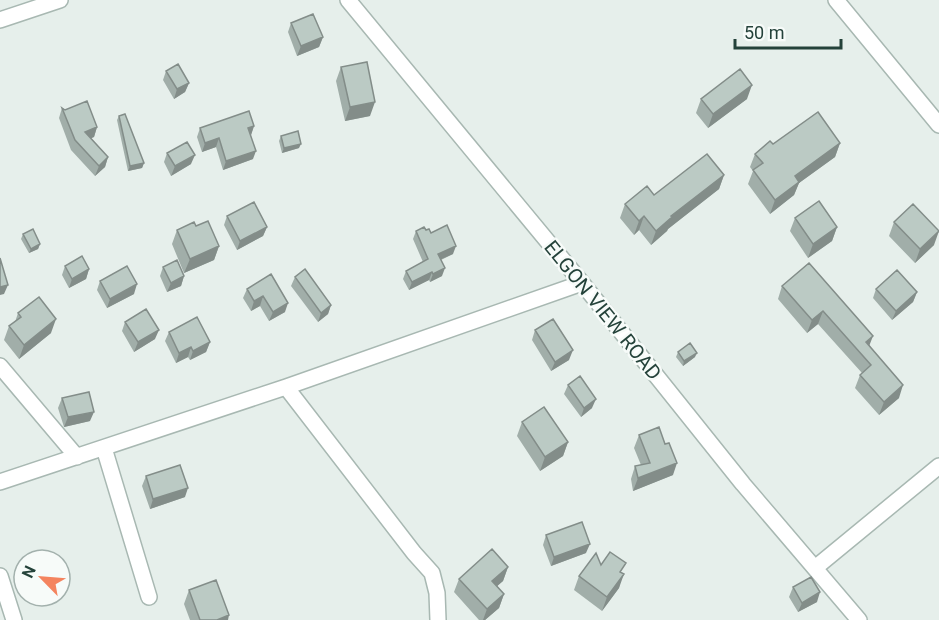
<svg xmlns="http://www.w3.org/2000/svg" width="939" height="620" font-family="Roboto,sans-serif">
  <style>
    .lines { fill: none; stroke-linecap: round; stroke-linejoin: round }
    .minor-casing { stroke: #a8b8b2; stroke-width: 18 }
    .minor { stroke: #fff; stroke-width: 15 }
    .wall { fill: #a1aea9 }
    .shaded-wall { fill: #838d89 }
    .building { fill: #bbcac4; stroke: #838d89; stroke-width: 1.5 }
    .labels { text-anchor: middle; stroke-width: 5; stroke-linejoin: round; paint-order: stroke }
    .street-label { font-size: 20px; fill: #24423a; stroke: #f7fbf9 }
  </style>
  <rect width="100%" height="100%" fill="#e6efeb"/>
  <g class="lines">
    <!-- minor casing -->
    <g class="minor-casing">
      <path id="minor" d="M348 0 582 283 743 484 859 620
        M836 0 939 125
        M0 20 60 0
        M0 366 77 457
        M286 387 414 553 432 573 437 593 438 620
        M104 448 149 597
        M0 482 286 387 582 283
        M815 568 939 466
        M0 576 14 620"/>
    </g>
    <!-- minor -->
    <use href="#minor" class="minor"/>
  </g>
  <!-- wall -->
  <path class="wall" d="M291 23 323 37 319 47 297 56 288 32Z
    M341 67 370 116 345 121 336 81Z
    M166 71 189 83 185 92 174 99 163 80Z
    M701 99H747L708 128 696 113Z
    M62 108 97 127 94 137 91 138 108 157 105 167 95 176 71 150 59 118Z
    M119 116 144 163 142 168 128 171 117 120Z
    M254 126 251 135 253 159 223 170 216 147 202 152 197 137 200 128Z
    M281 136 299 148 282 153 279 141Z
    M840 143 835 157 799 183 794 195 770 214 748 184 753 171 750 167 755 154 773 144Z
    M167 153 191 164 171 176 164 162Z
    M724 175 719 189 668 229 667 231 651 245 639 230 634 235 620 218 625 204Z
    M227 216 267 227 263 236 237 250 224 225Z
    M795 218 837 227 832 241 808 258 790 231Z
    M894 222 934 245 915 263 889 236Z
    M196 226 219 246 214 260 184 273 172 244 177 230Z
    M426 230 431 233 453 254 441 260 442 276 430 282 429 280 409 290 403 279 406 271 423 262 413 239 416 231Z
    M23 234 40 244 38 249 29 253 21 239Z
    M809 263 870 346 899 398 879 415 855 388 860 375 862 373 818 324 807 333 778 299 782 286Z
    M65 266 89 269 86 279 69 288 62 275Z
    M163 267 184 276 181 286 167 292 160 276Z
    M271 274 285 312 269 321 260 306 251 311 243 298 247 289Z
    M295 277 331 305 328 314 318 322 291 286Z
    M100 281 134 294 107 308 97 290Z
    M876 289 917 292 913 302 892 320 873 298Z
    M18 313 51 333 19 359 4 340 9 326 15 322Z
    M125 322 155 339 134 352 122 331Z
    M535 330 569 360 551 371 532 340Z
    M169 332 210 342 206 352 190 360 188 357 176 363 165 341Z
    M678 352 695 357 683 366 676 357Z
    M568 385 592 408 581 417 564 394Z
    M62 398 90 421 64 427 58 408Z
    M522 422 568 442 563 456 540 471 517 436Z
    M639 435 673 475 633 491 631 479 635 466 641 465 634 448Z
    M146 476 185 497 150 509 142 486Z
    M546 535 586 553 551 566 543 545Z
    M601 565 622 573 619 588 602 611 574 590 579 576Z
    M508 567 503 581 497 586 504 594 499 608 485 620H479L454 592 459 579Z
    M793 587 817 602 798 612 789 597Z
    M189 590 228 620H190L184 604Z"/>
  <!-- shaded-wall -->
  <path class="shaded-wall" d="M323 37 319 47 297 56 301 46Z
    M189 83 185 92 174 99 177 89Z
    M752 85 747 99 708 128 713 114Z
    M375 102 370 116 345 121 350 107Z
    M254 126 251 135 248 128Z
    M97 127 94 137 82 142 85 132Z
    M219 138 216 147 202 152 205 143Z
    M840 143 835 157 799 183 794 195 770 214 775 200 795 176Z
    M301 144 299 148 282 153 284 148Z
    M256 151 253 159 223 170 226 161Z
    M195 155 191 164 171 176 175 166Z
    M108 157 105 167 95 176 99 166Z
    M144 163 142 168 128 171 130 166Z
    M724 175 719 189 668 229 667 231 651 245 656 231 671 216Z
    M644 216 639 230 634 235 639 221Z
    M267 227 263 236 237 250 240 241Z
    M837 227 832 241 808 258 813 244Z
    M939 231 934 245 915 263 920 249Z
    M40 244 38 249 29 253 31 249Z
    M219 246 214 260 184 273 190 259Z
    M456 246 453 254 435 262 438 254Z
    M445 268 442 276 430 282 433 274Z
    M89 269 86 279 69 288 72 279Z
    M432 272 429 280 409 290 412 282Z
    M184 276 181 286 167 292 171 283Z
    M137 284 134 294 107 308 110 299Z
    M8 285 4 294 0 295V287Z
    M917 292 913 302 892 320 896 311Z
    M263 296 260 306 251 311 254 301Z
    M288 303 285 312 269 321 273 312Z
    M331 305 328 314 318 322 321 313Z
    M823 311 818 324 807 333 812 320Z
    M56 319 51 333 19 359 24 345Z
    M159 330 155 339 134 352 138 342Z
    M873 336 868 349 862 355 866 342Z
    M210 342 206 352 190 360 193 351Z
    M191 347 188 357 176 363 179 353Z
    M573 350 569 360 551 371 555 362Z
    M697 353 695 357 683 366 684 361Z
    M903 385 899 398 879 415 884 402Z
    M596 399 592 408 581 417 584 408Z
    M94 412 90 421 64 427 68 417Z
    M568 442 563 456 540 471 545 457Z
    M677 463 673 475 633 491 638 478Z
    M188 488 185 497 150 509 153 499Z
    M590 544 586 553 551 566 554 557Z
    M508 567 503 581 487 595 492 581Z
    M624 574 619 588 602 611 607 597Z
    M820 592 817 602 798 612 802 603Z
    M504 594 499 608 485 620H483L487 609Z
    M229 615 228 620H217Z"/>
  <!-- building -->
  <path class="building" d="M313 14 323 37 301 46 291 23Z
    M367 62 375 102 350 107 341 67Z
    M178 64 189 83 177 89 166 71Z
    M740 69 752 85 713 114 701 99Z
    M87 101 97 127 85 132 108 157 99 166 75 140 62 108 65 110Z
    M249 111 254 126 248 128 256 151 226 161 219 138 205 143 200 128Z
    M818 112 840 143 795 176 799 182 775 200 753 170 763 163 755 154 770 141 773 144Z
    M125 114 144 163 130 166 119 116Z
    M298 131 301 144 284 148 281 136Z
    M187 142 195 155 175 166 167 153Z
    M707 154 724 175 671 216 672 217 656 231 644 216 639 221 625 204 647 186 654 195Z
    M819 201 837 227 813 244 795 218Z
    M254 202 267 227 240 241 227 216Z
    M913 204 939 231 920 249 894 222Z
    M208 221 219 246 190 259 177 230 194 222 196 226Z
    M447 225 456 246 438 254 445 268 433 274 432 272 412 282 406 271 428 259 416 231 424 227 426 230 429 229 431 233Z
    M33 229 40 244 31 249 23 234Z
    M82 256 89 269 72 279 65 266Z
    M0 258 8 285 0 287Z
    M177 260 184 276 171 283 163 267Z
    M809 263 873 336 866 342 903 385 884 402 860 375 871 365 823 311 812 320 782 286Z
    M127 266 137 284 110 299 100 281Z
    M305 269 331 305 321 313 295 277Z
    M897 270 917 292 896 311 876 289Z
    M271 274 288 303 273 312 263 296 254 301 247 289Z
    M39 297 56 319 24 345 9 326 21 317 18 313Z
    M146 309 159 330 138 342 125 322Z
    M197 317 210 342 193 351 191 347 179 353 169 332Z
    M553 319 573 350 555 362 535 330Z
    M690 343 697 353 684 361 678 352Z
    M580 376 596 399 584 408 568 385Z
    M89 392 94 412 68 417 62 398Z
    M544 407 568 442 545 457 522 422Z
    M659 427 665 444 669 443 677 463 638 478 635 466 650 463 639 435Z
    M180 465 188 488 153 499 146 476Z
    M582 522 590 544 554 557 546 535Z
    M492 549 508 567 492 581 504 594 487 609 459 579Z
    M610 552 626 563 620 572 624 574 607 597 579 576 596 553 601 565Z
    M811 577 820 592 802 603 793 587Z
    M216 580 229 615 217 620H200L189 590Z"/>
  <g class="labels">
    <!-- street labels -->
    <g class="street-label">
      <text transform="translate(603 310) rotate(51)" y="7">ELGON VIEW ROAD</text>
    </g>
  </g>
  <!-- north arrow -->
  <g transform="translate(42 578) rotate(295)"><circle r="28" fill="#f7fbf9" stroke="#a3b1ad" stroke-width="1.5"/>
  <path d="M0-4.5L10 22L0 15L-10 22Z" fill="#f4845f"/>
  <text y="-9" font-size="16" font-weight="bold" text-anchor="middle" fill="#24423a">N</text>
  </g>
  <!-- scale -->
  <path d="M735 39v9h106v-9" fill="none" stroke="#24423a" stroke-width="3"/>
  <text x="744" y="39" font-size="18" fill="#24423a" stroke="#f7fbf9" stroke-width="4.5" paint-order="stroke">50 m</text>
</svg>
